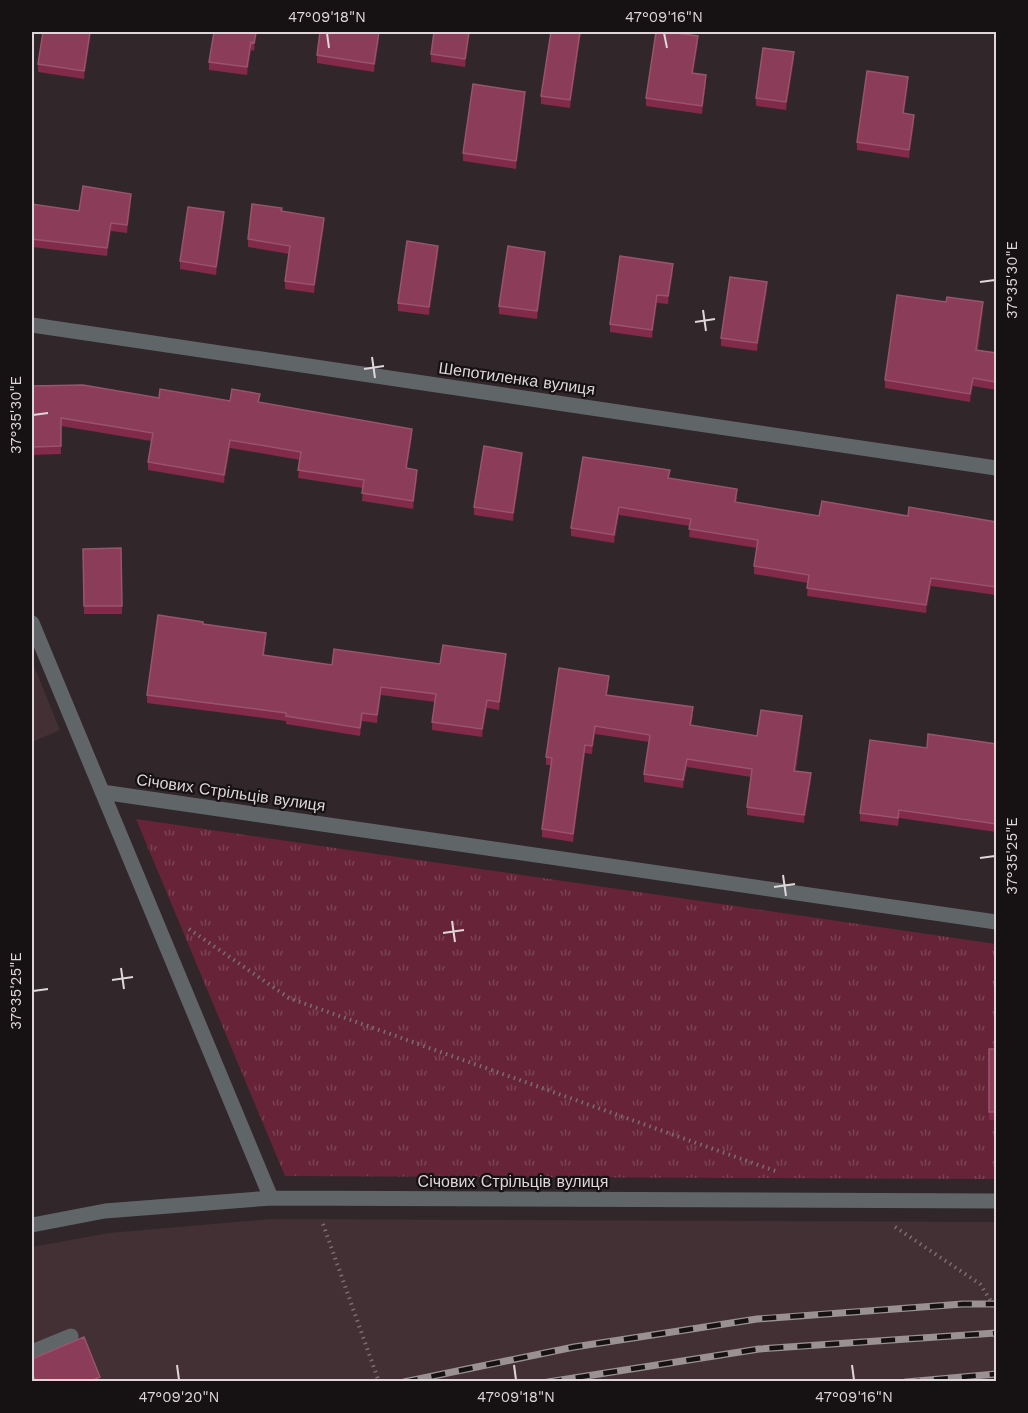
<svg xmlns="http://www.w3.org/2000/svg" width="1028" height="1413" font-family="'Work Sans',sans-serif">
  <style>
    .built { fill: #423034 }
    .grass { fill: url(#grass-tufts) }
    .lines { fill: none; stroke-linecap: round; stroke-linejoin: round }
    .path { stroke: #796f71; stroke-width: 4; stroke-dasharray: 1.5 4.5; stroke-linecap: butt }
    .minor { stroke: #606567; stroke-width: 15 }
    .rail-casing { stroke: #9a9193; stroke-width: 7 }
    .rail { stroke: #161112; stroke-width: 4.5; stroke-dasharray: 14; stroke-linecap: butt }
    .wall { fill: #812a49 }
    .shaded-wall { fill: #5d2136 }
    .building { fill: #8b3c58; stroke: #98546c; stroke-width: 1.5 }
    .ticks { fill: none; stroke: #ded6d8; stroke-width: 2 }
    .labels { text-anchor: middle; stroke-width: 4.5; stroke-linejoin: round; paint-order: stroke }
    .street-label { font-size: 16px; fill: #ded6d8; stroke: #161112 }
    .neatline { fill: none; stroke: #ded6d8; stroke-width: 2 }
    .ticks-label { font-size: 15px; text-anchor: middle; fill: #ded6d8 }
  </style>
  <defs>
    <pattern id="grass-tufts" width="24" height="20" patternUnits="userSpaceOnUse" patternTransform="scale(1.5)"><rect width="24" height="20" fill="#672439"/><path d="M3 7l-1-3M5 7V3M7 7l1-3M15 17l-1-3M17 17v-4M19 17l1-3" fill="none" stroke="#7c4355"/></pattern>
  </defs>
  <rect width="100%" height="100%" fill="#312629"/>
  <!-- built -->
  <path class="built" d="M32 661 60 730 32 742Z
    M271 1219 996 1222V1381L32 1382V1247L109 1233Z"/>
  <!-- grass -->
  <path class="grass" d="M136 819 996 944V1179L285 1176Z"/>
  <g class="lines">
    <!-- path -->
    <path class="path" d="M189 929 289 998 778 1172
      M323 1224 379 1382
      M895 1227 980 1284 996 1309"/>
    <!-- minor -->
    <path class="minor" d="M32 325 996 468
      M32 623 271 1198
      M102 792 996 922
      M32 1225 105 1211 271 1198 996 1201
      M32 1352 71 1336"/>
    <!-- rail casing -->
    <g class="rail-casing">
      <path id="rail" d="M404 1382 574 1347 757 1319 963 1304H996
        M548 1382 759 1349 996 1333
        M906 1382 996 1374"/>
    </g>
    <!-- rail -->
    <use href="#rail" class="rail"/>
  </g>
  <!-- wall -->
  <path class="wall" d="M43 32H91L84 79 38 72V64Z
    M214 32H257L254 51 251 50 247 75 209 70V62Z
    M470 32 465 67 431 62V54Z
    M581 32 570 108 541 104V96Z
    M379 40 374 72 317 63V55Z
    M698 44 693 73 706 83 702 114 646 106V98Z
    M794 60 786 110 756 106V98Z
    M908 85 904 113 914 123 909 158 857 150V142Z
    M525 100 516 169 463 161V153Z
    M131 202 127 233 111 231 107 256 32 247V204L79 211Z
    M282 211 324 226 314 293 285 289V281L289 254 248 247V239Z
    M224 220 216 275 180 269V261Z
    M438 254 429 315 398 311V303Z
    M545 260 537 319 499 314V306Z
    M673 272 668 304 657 303 652 338 610 332V324Z
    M767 291 757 351 721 346V338Z
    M983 310 978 350 996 353V390L973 386 970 402 885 388V380Z
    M32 386 159 398 260 402 412 437 407 468 417 478 413 509 362 501 363 488 298 478 300 460 230 448 224 483 148 470V462L151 441 61 426V454L32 455Z
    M522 461 513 521 474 515V507Z
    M670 478 737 497 736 503 819 516H908L996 522V595L931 586 926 613 807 596 808 583 754 574V566L757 548 689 537 690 526 619 515 614 543 571 536V528Z
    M121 548 122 614H84L83 549Z
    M203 624 266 641 264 655 332 665 440 664 506 662 499 710 487 708 482 737 432 730V722L435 702 381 695 377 723 362 721 360 736 286 724V721L147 703V695Z
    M609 684 607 695 693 715 691 726 757 736 802 724 796 771 811 781 804 823 747 815V807L751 777 687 767 683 788 644 782V774L649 742 595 734 592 754 585 753 573 842 542 837V829L551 765H546V757Z
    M996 744V832L899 818 898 826 860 821V813L927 748Z
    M989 1049H996V1120H989Z
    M32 1359 100 1382H33L32 1379Z"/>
  <!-- shaded-wall -->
  <path class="shaded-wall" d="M90 32H91L84 79V71Z
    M256 32H257L254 51V43Z
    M379 32V40L374 72V64Z
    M469 32H470L465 67V59Z
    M580 32H581L570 108V100Z
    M698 36V44L692 81V73Z
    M251 42V50L247 75V67Z
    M794 52V60L786 110V102Z
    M706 75V83L702 114V106Z
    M908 77V85L903 121V113Z
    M525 92V100L516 169V161Z
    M914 115V123L909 158V150Z
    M131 194V202L127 233V225Z
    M224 212V220L216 275V267Z
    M324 218V226L314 293V285Z
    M111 223V231L107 256V248Z
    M438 246V254L429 315V307Z
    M545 252V260L537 319V311Z
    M673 264V272L668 304V296Z
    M767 282V291L757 351V343Z
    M657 295V303L652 338V330Z
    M983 302V310L976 358V350Z
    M973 378V386L970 402V394Z
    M412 429V437L406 476V468Z
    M230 440V448L224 483V475Z
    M522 453V461L513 521V513Z
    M417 470V478L413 509V501Z
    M619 507V515L614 543V535Z
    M931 578V586L926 613V605Z
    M266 633V641L263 663V655Z
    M506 654V662L499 710V702Z
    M381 687V695L377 723V715Z
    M487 700V708L482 737V729Z
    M362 713V721L360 736V728Z
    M802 716V724L794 779V771Z
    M595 726V734L592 754V746Z
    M585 745V753L573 842V834Z
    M687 759V767L683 788V780Z
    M811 773V781L804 823V815Z
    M100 1377V1382H88Z"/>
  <!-- building -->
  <path class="building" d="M43 32H90L84 71 38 64Z
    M214 32H256L254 43 251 42 247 67 209 62Z
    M320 32H379L374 64 317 55Z
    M434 32H469L465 59 431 54Z
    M551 32H580L570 100 541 96Z
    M656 32H668L698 36 692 73 706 75 702 106 646 98Z
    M763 48 794 52 786 102 756 98Z
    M867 71 908 77 903 113 914 115 909 150 857 142Z
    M473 84 525 92 516 161 463 153Z
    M83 186 131 194 127 225 111 223 107 248 32 239V204L79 211Z
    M252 204 282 208 281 211 324 218 314 285 285 281 290 246 248 239Z
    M188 207 224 212 216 267 180 261Z
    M407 241 438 246 429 307 398 303Z
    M508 246 545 252 537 311 499 306Z
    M620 256 673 264 668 296 657 295 652 330 610 324Z
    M730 277 767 282 757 343 721 338Z
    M897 295 946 302 947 297 983 302 976 350 996 353V382L973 378 970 394 885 380Z
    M83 385 159 398 160 389 230 401 232 389 260 394 258 402 412 429 406 468 417 470 413 501 362 493 364 480 298 470 301 452 230 440 224 475 148 462 153 433 61 418V446L32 447V386Z
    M484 446 522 453 513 513 474 507Z
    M583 457 670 470 668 478 737 489 735 502 819 516 822 501 908 516 909 507 996 522V587L931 578 926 605 807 588 809 575 754 566 758 540 689 529 691 519 619 507 614 535 571 528Z
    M121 548 122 606H84L83 549Z
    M158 615 203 622V624L266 633 263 655 332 665 334 649 440 664 443 645 506 654 499 702 487 700 482 729 432 722 436 694 381 687 377 715 362 713 360 728 286 716V713L147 695Z
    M559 668 609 676 606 695 693 707 690 725 757 736 761 710 802 716 794 771 811 773 804 815 747 807 752 769 687 759 683 780 644 774 650 735 595 726 592 746 585 745 573 834 542 829 552 758 546 757Z
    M928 734 996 744V824L899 810 898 818 860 813 870 740 927 748Z
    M989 1049H996V1112H989Z
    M84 1337 100 1377 88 1382H36L32 1371V1359Z"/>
  <!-- ticks -->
  <path class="ticks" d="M327 33 329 48M664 33 667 48M980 282 995 280M703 310 706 331M695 322 715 319M372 357 375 378M364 369 384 366M33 415 48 413M980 858 995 856M783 875 786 896M774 887 795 884M452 921 455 942M443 933 464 930M121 968 124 989M112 980 133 977M33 991 48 989M177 1365 179 1380M514 1365 516 1380M852 1365 854 1380"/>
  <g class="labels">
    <!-- street labels -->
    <g class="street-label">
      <text transform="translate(517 378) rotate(8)" y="6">Шепотиленка вулиця</text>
      <text transform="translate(231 792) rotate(8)" y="6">Січових Стрільців вулиця</text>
      <text x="513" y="1187">Січових Стрільців вулиця</text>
    </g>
  </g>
  <!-- border -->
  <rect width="1028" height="1413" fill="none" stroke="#161112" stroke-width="66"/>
  <rect x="33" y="33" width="962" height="1347" class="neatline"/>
  <g class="ticks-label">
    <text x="327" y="22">47°09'18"N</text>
    <text x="664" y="22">47°09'16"N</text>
    <text transform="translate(1012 280) rotate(-90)" y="5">37°35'30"E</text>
    <text transform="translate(16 415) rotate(-90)" y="5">37°35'30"E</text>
    <text transform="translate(1012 856) rotate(-90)" y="5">37°35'25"E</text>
    <text transform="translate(16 991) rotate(-90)" y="5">37°35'25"E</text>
    <text x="179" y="1402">47°09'20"N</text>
    <text x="516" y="1402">47°09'18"N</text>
    <text x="854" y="1402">47°09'16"N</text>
  </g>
</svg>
